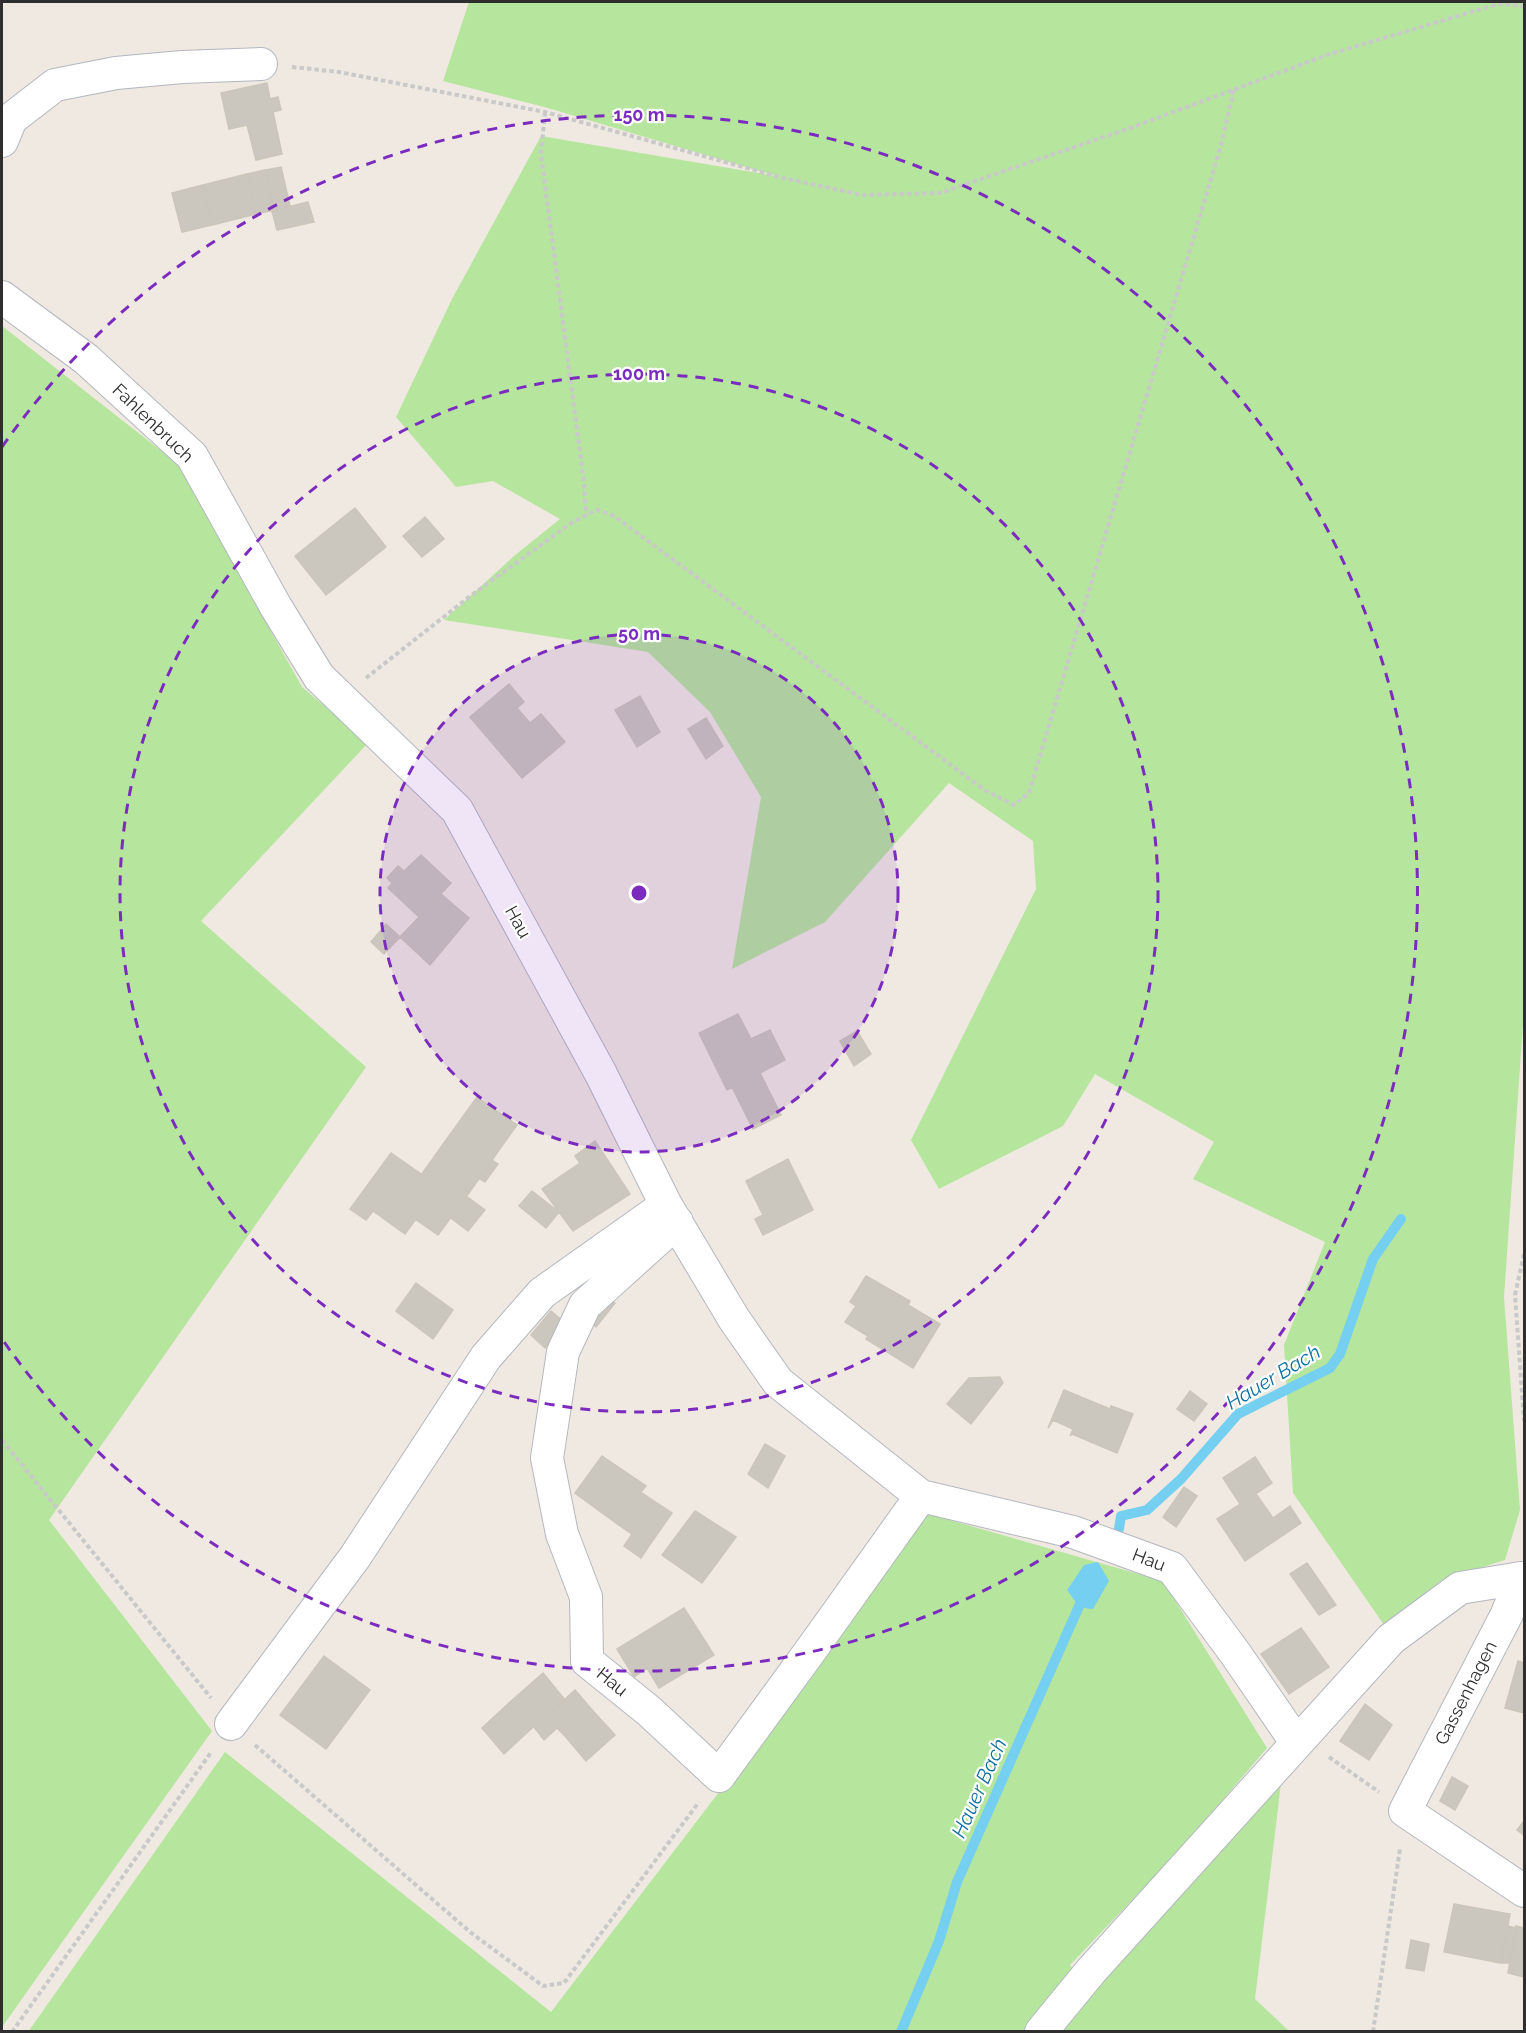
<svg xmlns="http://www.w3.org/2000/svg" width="1526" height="2033" font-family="Raleway,sans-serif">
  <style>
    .green { fill: #b6e59e }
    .water { fill: #75cff0 }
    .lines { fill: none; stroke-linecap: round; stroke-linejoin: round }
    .stream { stroke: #75cff0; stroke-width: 10 }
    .building { fill: #cbc7bf; stroke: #cbc5ba; stroke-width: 1.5 }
    .street-casing { stroke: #b4b7c1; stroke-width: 34 }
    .path { stroke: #c9c9c9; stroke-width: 4; stroke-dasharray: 4.5 3; stroke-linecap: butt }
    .street { stroke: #fff; stroke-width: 32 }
    .ring { fill: none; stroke: #7b2cbf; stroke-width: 3; stroke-dasharray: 10 8 }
    .labels { text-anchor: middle; stroke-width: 4.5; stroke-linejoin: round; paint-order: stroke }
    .street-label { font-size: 18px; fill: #2e2e2e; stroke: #fff }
    .water-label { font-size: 20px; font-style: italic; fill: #0d6fa3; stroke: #fff }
    .centre { fill: #7b2cbf; stroke: #fff; stroke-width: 3 }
    .ring-label { font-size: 18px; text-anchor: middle; font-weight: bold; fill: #7b2cbf; stroke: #fff; stroke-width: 4.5; stroke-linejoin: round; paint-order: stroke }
  </style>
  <rect width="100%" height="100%" fill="#efe9e1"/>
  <!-- green -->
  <path class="green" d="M469 2H1524V1010L1504 1297 1520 1510 1505 1560 1442 1580 1384 1625 1293 1493 1284 1345 1325 1242 1193 1179 1214 1142 1095 1074 1063 1126 939 1189 911 1140 1036 889 1033 841 949 783 825 922 732 969 761 797 710 712 648 652 444 620 514 556 560 519 493 481 456 487 396 417 452 299 541 136 776 176 548 108 443 81Z
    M2 326 178 464 302 687 368 743 201 921 366 1067 49 1520 212 1731 2 2027Z
    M925 1513 1163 1581 1267 1748 1179 1851 1070 1965 1090 1995 1281 1783 1255 1999 1289 2031 28 2032 225 1752 551 2012 729 1779Z"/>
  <!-- water -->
  <path class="water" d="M1098 1562 1109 1581 1093 1609C1077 1608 1076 1602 1067 1590L1084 1565Z"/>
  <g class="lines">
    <!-- stream -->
    <path class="stream" d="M1119 1529 1121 1516 1147 1510 1181 1479 1238 1414 1330 1368 1340 1354 1373 1259 1401 1219
      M901 2032 939 1941 957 1882 1084 1595"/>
  </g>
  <!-- building -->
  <path class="building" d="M267 83 270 99 278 97 281 110 273 112 282 154 256 160 247 125 229 129 221 93Z
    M281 167 290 206 274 210 265 170Z
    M265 170 274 210 256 214 247 174Z
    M247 174 256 214 212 225 203 185Z
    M203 185 212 225 182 232 172 193Z
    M308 202 314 222 277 230 272 211Z
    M355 508 386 547 326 595 295 556Z
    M425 517 444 539 422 557 403 536Z
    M509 684 524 702 517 708 530 723 541 714 565 742 522 778 470 717Z
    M640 696 660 732 637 747 615 710Z
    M706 718 723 746 706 759 688 729Z
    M421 855 451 883 419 917 388 888 392 883 387 878 398 866 404 871Z
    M441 894 469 918 430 965 400 937Z
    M386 924 400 937 384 954 371 942Z
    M738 1014 751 1039 770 1030 785 1060 760 1073 781 1115 753 1129 732 1087 727 1090 699 1033Z
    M857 1031 871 1054 854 1066 840 1041Z
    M477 1097 517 1125 504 1143 464 1115Z
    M464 1115 504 1143 481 1176 441 1147Z
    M595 1141 630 1194 573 1231 542 1189 580 1163 575 1156Z
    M441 1147 481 1176 469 1193 429 1164Z
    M391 1153 421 1174 398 1207 416 1219 405 1234 373 1211 366 1220 350 1209Z
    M788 1159 813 1210 763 1235 755 1219 763 1215 746 1181Z
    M492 1160 498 1164 485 1182 479 1178Z
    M429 1164 469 1193 438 1235 398 1207Z
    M532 1191 559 1212 546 1228 519 1206Z
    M466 1196 485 1210 468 1231 451 1218Z
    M866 1276 910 1301 908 1305 940 1324 913 1368 866 1339 868 1336 845 1322 856 1306 850 1302Z
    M416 1283 453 1310 433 1339 396 1311Z
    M603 1293 615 1303 596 1327 584 1317Z
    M551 1311 564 1322 545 1348 531 1335Z
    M1000 1377 1003 1383 971 1424 947 1404 969 1378Z
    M1064 1390 1110 1409 1111 1406 1133 1414 1117 1453 1072 1434 1070 1436 1073 1429 1053 1420 1048 1428Z
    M1190 1391 1207 1404 1194 1421 1177 1409Z
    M765 1444 785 1456 768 1488 748 1474Z
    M602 1456 646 1486 641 1492 639 1491 616 1523 575 1493Z
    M1255 1457 1272 1483 1240 1504 1223 1478Z
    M1184 1487 1197 1496 1176 1527 1163 1517Z
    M639 1491 672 1513 649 1546 616 1523Z
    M1256 1494 1273 1518 1290 1506 1301 1523 1245 1561 1217 1519Z
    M695 1511 736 1537 702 1583 662 1555Z
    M632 1534 649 1546 641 1558 624 1546Z
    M1307 1563 1336 1605 1319 1615 1290 1574Z
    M684 1608 714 1655 659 1688 647 1668 634 1677 617 1649Z
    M1301 1628 1329 1667 1289 1694 1261 1654Z
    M324 1656 370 1690 326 1749 280 1715Z
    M1518 1661 1524 1663V1713L1505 1708Z
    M543 1673 565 1700 532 1728 510 1702Z
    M575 1690 593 1711 565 1736 557 1728 544 1740 534 1727Z
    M510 1702 532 1728 504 1754 482 1728Z
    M1365 1704 1392 1725 1369 1760 1340 1741Z
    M593 1711 615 1735 586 1761 565 1736Z
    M1452 1777 1468 1786 1455 1810 1440 1801Z
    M1524 1821V1835L1517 1830Z
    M1454 1904 1510 1914 1501 1963 1444 1952Z
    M1508 1926 1516 1928 1510 1963H1501Z
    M1516 1926 1524 1928V1977L1508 1973Z
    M1411 1940 1429 1944 1424 1971 1406 1968Z"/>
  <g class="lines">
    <!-- street casing -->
    <g class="street-casing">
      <path id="street" d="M2 141 11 119 55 85 116 73 182 67 261 64
        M2 297 86 359 192 456 276 607 319 677 457 810 601 1074 666 1205 734 1319 778 1382 921 1496 1073 1532 1172 1568 1235 1653 1296 1742
        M677 1222 585 1305 563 1352 547 1458 562 1534 586 1597 587 1661 649 1711 719 1776 816 1643 921 1496
        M1521 1578 1507 1614 1405 1811 1524 1891
        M231 1724 355 1557 486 1357 542 1293 666 1205
        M1041 2032 1091 1971 1391 1639 1460 1588 1521 1578 1524 1579"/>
    </g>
    <!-- path -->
    <path class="path" d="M292 67 339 72 545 112 783 178 862 195 940 193 1133 127 1327 55 1498 4 1524 6
      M545 112 541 154 584 483 586 515
      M366 678 469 597 574 521 597 510 614 516 986 791 1014 805 1029 793 1221 145 1234 89
      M1524 1254 1515 1295 1524 1421
      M2 1440 211 1698
      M255 1745 470 1932 543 1986 564 1983 699 1802
      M1329 1757 1379 1792
      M12 2032 212 1751
      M1373 2032 1400 1849"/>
    <!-- street -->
    <use href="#street" class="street"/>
  </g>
  <!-- distance rings -->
  <circle cx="639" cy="893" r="259" fill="#7b2cbf" fill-opacity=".12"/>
  <g class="ring">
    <circle cx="639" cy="893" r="259"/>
    <circle cx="639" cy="893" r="519"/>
    <path d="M2 447A778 778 0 1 1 2 1339"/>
  </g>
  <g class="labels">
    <!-- street labels -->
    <g class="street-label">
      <text transform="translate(153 423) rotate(44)" y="6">Fahlenbruch</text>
      <text transform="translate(518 922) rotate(61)" y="6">Hau</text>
      <text transform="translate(1149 1560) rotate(21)" y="6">Hau</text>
      <text transform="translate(612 1682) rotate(39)" y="6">Hau</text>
      <text transform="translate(1466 1693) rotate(-63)" y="6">Gassenhagen</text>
    </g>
    <!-- water labels -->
    <g class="water-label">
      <text transform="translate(1273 1377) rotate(-31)" y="7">Hauer Bach</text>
      <text transform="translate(979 1788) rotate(-66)" y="7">Hauer Bach</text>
    </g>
  </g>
  <circle cx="639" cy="893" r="9" class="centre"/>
  <g class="ring-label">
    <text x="639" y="121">150 m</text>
    <text x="639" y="380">100 m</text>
    <text x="639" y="640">50 m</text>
  </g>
  <!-- border -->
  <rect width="1526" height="2033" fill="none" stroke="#2e2e2e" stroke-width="6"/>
</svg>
